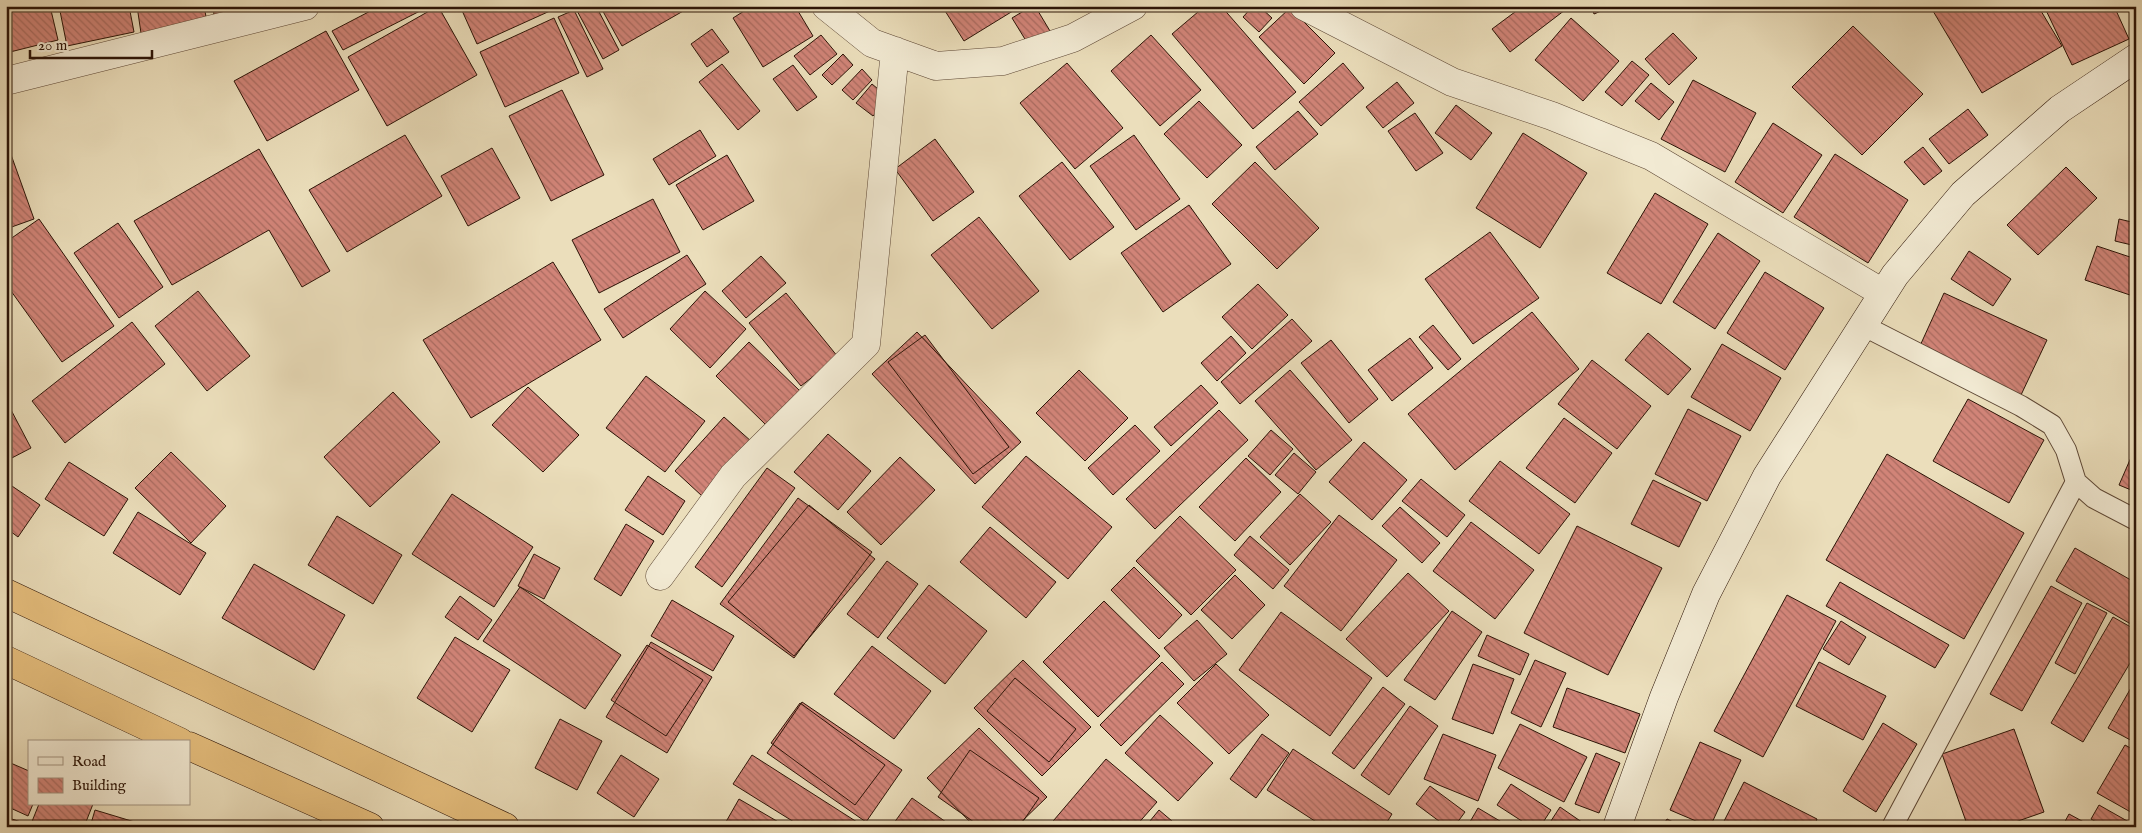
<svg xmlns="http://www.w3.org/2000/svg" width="2142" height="833" font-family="'IM FELL English',serif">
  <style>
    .building { fill: url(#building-back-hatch); stroke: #2c1407 }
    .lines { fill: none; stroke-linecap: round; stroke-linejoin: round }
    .lane-casing { stroke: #5c4634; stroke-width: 22 }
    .street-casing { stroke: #5c4634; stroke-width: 29 }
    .secondary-casing { stroke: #2c1407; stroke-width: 29 }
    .highway-casing { stroke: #2c1407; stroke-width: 29 }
    .lane { stroke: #f2ead3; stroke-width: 20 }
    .street { stroke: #f2ead3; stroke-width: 28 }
    .secondary { stroke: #f2ead3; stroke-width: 28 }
    .highway { stroke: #e6bf7e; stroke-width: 28 }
  </style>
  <defs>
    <pattern id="building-back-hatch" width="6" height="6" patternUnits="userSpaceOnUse" patternTransform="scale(1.25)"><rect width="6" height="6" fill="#d18478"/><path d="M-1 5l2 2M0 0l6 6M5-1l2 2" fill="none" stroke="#aa6b60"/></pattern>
  </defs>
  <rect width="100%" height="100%" fill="#ebdebb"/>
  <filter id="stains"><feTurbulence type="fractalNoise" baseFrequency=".004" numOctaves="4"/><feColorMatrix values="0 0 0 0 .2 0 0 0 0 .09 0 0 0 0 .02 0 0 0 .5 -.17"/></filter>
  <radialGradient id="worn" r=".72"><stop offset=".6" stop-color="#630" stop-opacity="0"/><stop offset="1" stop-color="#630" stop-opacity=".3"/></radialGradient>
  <!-- building -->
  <path class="building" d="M6 6H50L58 40 6 53Z
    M59 6H129L134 32 67 46Z
    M137 6H204L207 22 141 33Z
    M213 6H262L214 15Z
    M380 6H417L420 11 343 50 332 31Z
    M438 6 477 75 387 126 348 57Z
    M460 6H561L477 44Z
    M596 6 619 50 603 59 575 7Z
    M600 6H692L622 46Z
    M752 6H795L813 36 763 67 733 18Z
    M942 6H1021L964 41Z
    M1032 6H1035L1050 31 1028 44 1012 18Z
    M1205 6H1221L1296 92 1253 129 1172 34Z
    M1253 6H1259L1272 18 1259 32 1243 17Z
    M1523 6H1562L1565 10 1510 52 1492 29Z
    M1591 6H1613L1594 14Z
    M1930 6H2038L2062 46 1982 93Z
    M2044 6H2114L2129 39 2072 65Z
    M1290 8 1335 53 1304 84 1259 37Z
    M574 10 603 69 587 77 558 17Z
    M554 18 579 73 505 107 480 52Z
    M1571 18 1619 61 1583 101 1535 60Z
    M1853 26 1923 94 1862 155 1792 87Z
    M712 29 729 52 707 67 691 44Z
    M326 31 359 90 267 141 234 81Z
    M1673 33 1697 58 1669 85 1645 59Z
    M821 35 837 54 810 75 794 56Z
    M1151 35 1201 90 1160 126 1111 71Z
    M843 54 853 65 832 85 822 75Z
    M1632 61 1649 75 1622 106 1605 92Z
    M1067 63 1123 128 1075 169 1020 103Z
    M1343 63 1364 88 1321 126 1299 102Z
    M722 64 760 111 738 130 699 82Z
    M793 65 817 97 797 111 773 79Z
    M862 69 872 80 853 100 842 90Z
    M1693 80 1756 113 1725 172 1661 139Z
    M1397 82 1414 103 1383 128 1366 107Z
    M1651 83 1674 102 1659 120 1635 101Z
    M872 84 889 98 873 116 856 103Z
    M562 90 604 175 551 201 509 116Z
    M1199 101 1242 145 1207 178 1164 134Z
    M1456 105 1492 133 1471 160 1435 133Z
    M1968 109 1988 135 1949 164 1929 139Z
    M1298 111 1318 134 1275 170 1256 147Z
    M1415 113 1443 153 1416 171 1388 131Z
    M1773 123 1822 155 1783 213 1735 182Z
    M700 130 716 156 669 185 653 159Z
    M1523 133 1587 173 1540 248 1476 208Z
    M405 135 442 196 347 252 309 190Z
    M1134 135 1180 199 1136 230 1090 166Z
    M935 139 974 192 933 221 895 169Z
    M1923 147 1942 171 1924 185 1904 162Z
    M492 148 520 198 468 226 441 176Z
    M9 149 34 219 6 229V151Z
    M259 149 330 271 302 287 269 230 172 285 134 221Z
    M1835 154 1908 200 1868 263 1794 217Z
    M727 155 754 201 703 230 676 185Z
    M1062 162 1114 227 1070 260 1019 196Z
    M1255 162 1319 228 1277 269 1212 204Z
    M2066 167 2097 198 2038 255 2007 225Z
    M1655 193 1708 224 1661 304 1607 273Z
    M653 199 680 252 599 293 572 240Z
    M1189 205 1231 264 1163 312 1121 253Z
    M979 217 1039 291 992 329 931 255Z
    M39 219 114 326 62 362 6 284V242Z
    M2119 219 2136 223V246L2115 241Z
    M118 223 163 287 119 318 74 253Z
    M1490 232 1539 298 1473 344 1425 279Z
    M1718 233 1760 261 1715 329 1673 302Z
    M2097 246 2136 259V297L2085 280Z
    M1969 251 2011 279 1993 306 1951 279Z
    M687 255 706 284 623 338 604 309Z
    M761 256 786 283 746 318 722 291Z
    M553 262 601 340 471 418 423 340Z
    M1765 272 1824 308 1785 370 1727 333Z
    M1258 284 1288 315 1252 349 1222 317Z
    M198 291 250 356 207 391 155 326Z
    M705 291 746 329 710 368 670 329Z
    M786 293 838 357 801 386 749 323Z
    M1944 293 2047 340 2021 395 1919 348Z
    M1532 312 1579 369 1455 470 1408 414Z
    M1292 319 1312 341 1240 404 1221 382Z
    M132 322 165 364 65 443 32 401Z
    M1433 325 1461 359 1448 370 1419 337Z
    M917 332 1021 442 975 484 872 374Z
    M1648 333 1691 369 1668 395 1625 360Z
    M925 335 1009 447 973 474 888 362Z
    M1231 336 1246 353 1217 381 1201 363Z
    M1410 338 1433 368 1392 401 1368 370Z
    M1331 340 1378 399 1349 423 1301 363Z
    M749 342 800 391 766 425 716 376Z
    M1722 344 1781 378 1750 431 1691 397Z
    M1592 360 1651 406 1617 449 1558 404Z
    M1079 370 1128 418 1085 461 1036 413Z
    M1290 370 1352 440 1316 470 1255 401Z
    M646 376 705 421 665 472 606 428Z
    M1201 385 1218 403 1171 446 1154 427Z
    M528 387 579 435 543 472 492 425Z
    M393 392 440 442 370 507 324 457Z
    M1968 399 2044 440 2009 503 1933 461Z
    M9 406 31 448 6 461V407Z
    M1688 409 1741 436 1707 501 1655 474Z
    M1219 410 1248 440 1155 529 1126 499Z
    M724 417 752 442 702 496 675 471Z
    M1564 418 1612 453 1575 503 1526 468Z
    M1135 425 1160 451 1113 495 1088 468Z
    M1271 430 1293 449 1270 475 1248 456Z
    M828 434 871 471 838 510 794 472Z
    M1364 442 1407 480 1372 520 1329 482Z
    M2136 446V492L2119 485Z
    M171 452 226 506 191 543 135 488Z
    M1294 453 1316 472 1298 494 1275 475Z
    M1887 454 2024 533 1964 639 1826 560Z
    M1026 456 1112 527 1068 579 982 507Z
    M900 457 935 490 881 545 847 512Z
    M1246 458 1281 492 1235 541 1199 507Z
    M1500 461 1570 514 1539 554 1469 501Z
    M69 462 128 499 104 536 45 499Z
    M767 468 795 488 722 587 695 567Z
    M648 476 685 501 663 535 625 510Z
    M1421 479 1465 515 1447 537 1402 501Z
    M1653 480 1701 503 1679 547 1631 524Z
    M6 482 40 505 18 537 6 528Z
    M452 494 533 547 494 607 412 554Z
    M1300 494 1331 522 1290 565 1260 537Z
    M798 498 872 552 794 658 720 604Z
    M809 505 875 559 794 656 728 602Z
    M1400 507 1440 543 1422 563 1382 526Z
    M138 512 206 553 180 595 113 553Z
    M1339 515 1397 560 1341 631 1284 586Z
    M337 516 402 555 373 604 308 565Z
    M1180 516 1236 570 1191 615 1136 561Z
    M1471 522 1534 570 1495 619 1433 571Z
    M626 524 654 541 621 596 594 579Z
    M1577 526 1662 568 1608 675 1524 633Z
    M990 527 1056 582 1026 618 960 562Z
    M1250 536 1289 570 1273 589 1234 555Z
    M2075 548 2136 583V627L2056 581Z
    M534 554 560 568 544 599 518 586Z
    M887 561 918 584 878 638 847 614Z
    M254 564 345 615 314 670 222 618Z
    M1134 567 1182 615 1159 639 1111 590Z
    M1408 573 1449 611 1387 677 1346 639Z
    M1235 575 1265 605 1232 639 1201 610Z
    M1840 582 1949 645 1935 668 1826 606Z
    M929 585 987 631 945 684 887 638Z
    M2051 586 2082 603 2022 711 1990 694Z
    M520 587 621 655 585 709 483 641Z
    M1787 595 1836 621 1763 757 1714 731Z
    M460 596 492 620 478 640 445 617Z
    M672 600 734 636 713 671 651 636Z
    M1104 601 1160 656 1098 717 1043 662Z
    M2087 603 2107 613 2075 674 2055 663Z
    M1452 611 1482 632 1435 700 1404 680Z
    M1281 612 1372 678 1330 736 1239 670Z
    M2113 617 2136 630V653L2083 742 2051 723Z
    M1197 620 1227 654 1194 681 1164 648Z
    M1841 621 1866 637 1849 665 1823 649Z
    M1487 635 1529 654 1520 675 1478 656Z
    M455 637 510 670 472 732 417 698Z
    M651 642 712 677 667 753 606 717Z
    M647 645 703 680 666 736 611 700Z
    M872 646 931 691 894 739 834 694Z
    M1023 660 1091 727 1042 776 974 708Z
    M1535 660 1566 673 1541 727 1511 713Z
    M1162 662 1184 684 1121 746 1100 725Z
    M1819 662 1886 696 1863 740 1796 706Z
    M1216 664 1269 715 1229 754 1177 703Z
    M1473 664 1514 679 1493 734 1452 719Z
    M1015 678 1076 729 1049 762 987 711Z
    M2136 679V743L2108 728Z
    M1383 687 1405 704 1354 769 1332 753Z
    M1567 688 1640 714 1625 753 1553 727Z
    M802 702 902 770 866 822 767 753Z
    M800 703 885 765 855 805 771 743Z
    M1410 706 1438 726 1389 795 1361 775Z
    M1160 715 1213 763 1178 801 1125 753Z
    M560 719 602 741 577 790 535 768Z
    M1883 723 1917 744 1876 812 1843 791Z
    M1520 724 1587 757 1564 802 1498 768Z
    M979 728 1047 797 1016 827H975L927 778Z
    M2014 729 2044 812 2001 827H1968L1942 754Z
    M1262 734 1289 753 1256 798 1230 779Z
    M1443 734 1496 755 1478 801 1424 779Z
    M1700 742 1741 760 1710 827 1670 810Z
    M2125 745 2136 751V815L2097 793Z
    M1293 749 1392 814 1384 827H1324L1267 790Z
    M970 750 1039 798 1019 827H981L938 797Z
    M1596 753 1620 763 1599 813 1575 804Z
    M621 755 659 779 634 817 597 793Z
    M752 755 857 822 854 827H802L733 784Z
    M1106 759 1157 802 1135 827H1048Z
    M6 761 29 771V804H33L28 816 6 806Z
    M1744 782 1817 819 1814 827H1721Z
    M1511 784 1551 810 1540 827H1531L1497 805Z
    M1430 786 1465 812 1454 827H1447L1416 804Z
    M912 798 953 827H891Z
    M739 799 787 827H723Z
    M39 804H93L84 827H38L31 824Z
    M2099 805 2136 826V827H2105L2091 819Z
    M1560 807 1589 827H1547Z
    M1478 808 1510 827H1467Z
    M95 810 138 823 136 827H90Z
    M1159 810 1179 827H1145Z
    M2069 814 2093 827H2062Z
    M6 817 24 823 23 827H6Z
    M1667 819 1683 827H1662Z"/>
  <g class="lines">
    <!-- lane casing -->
    <g class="lane-casing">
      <path id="lane" d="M1862 325 2021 406 2052 425 2066 450 2076 482 2094 498 2136 520
        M1892 827 2076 482"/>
    </g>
    <!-- street casing -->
    <g class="street-casing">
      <path id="street" d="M826 6 872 43 936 66 1003 61 1073 38 1133 6
        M1304 6 1452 82 1552 116 1651 156 1883 293
        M6 81 305 6
        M660 576 733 476 866 344 895 51"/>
    </g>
    <!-- secondary casing -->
    <g class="secondary-casing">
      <path id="secondary" d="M1617 827 1664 697 1706 594 1767 476 1895 275 1963 194 2060 109 2136 58"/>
    </g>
    <!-- highway casing -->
    <g class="highway-casing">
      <path id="highway" d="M6 593 505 827
        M6 660 180 742
        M189 746 370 827"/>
    </g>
    <!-- lane -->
    <use href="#lane" class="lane"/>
    <!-- street -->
    <use href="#street" class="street"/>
    <!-- secondary -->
    <use href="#secondary" class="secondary"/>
    <!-- highway -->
    <use href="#highway" class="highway"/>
  </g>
  <!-- margin -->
  <rect width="2142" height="833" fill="none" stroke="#ebdebb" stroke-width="25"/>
  <rect x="8" y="8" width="2127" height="818" fill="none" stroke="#2c1407" stroke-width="2.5"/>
  <rect x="12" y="12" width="2117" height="808" fill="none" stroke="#2c1407"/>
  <!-- legend -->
  <rect x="28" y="740" width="162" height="65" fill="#f2ead3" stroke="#a39481"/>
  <rect x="38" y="757" width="25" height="8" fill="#f2ead3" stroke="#a39481"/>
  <text x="72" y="766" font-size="15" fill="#2c1407">Road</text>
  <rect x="38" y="778" width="25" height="15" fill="url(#building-back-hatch)" stroke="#a39481"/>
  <text x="72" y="790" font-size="15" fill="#2c1407">Building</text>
  <!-- scale -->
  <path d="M30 50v8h122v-8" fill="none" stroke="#2c1407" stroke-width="2.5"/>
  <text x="38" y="50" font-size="15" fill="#2c1407" stroke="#f2ead3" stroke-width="4" paint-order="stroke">20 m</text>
  <rect width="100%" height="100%" filter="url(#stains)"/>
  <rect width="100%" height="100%" fill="url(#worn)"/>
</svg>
